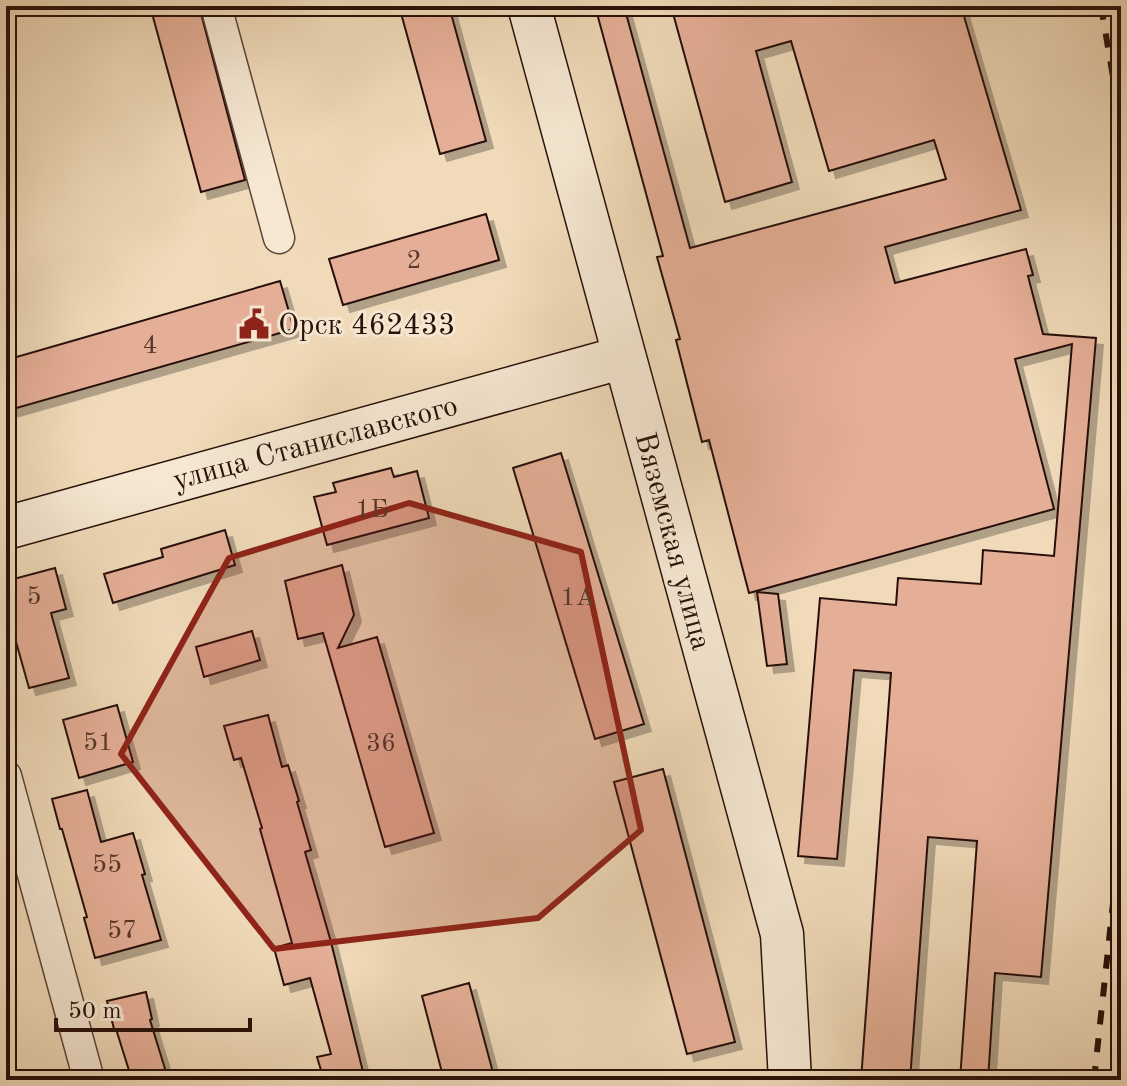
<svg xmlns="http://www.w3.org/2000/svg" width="1127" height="1086" font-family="'Old Standard TT',serif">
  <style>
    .building { fill: #e5af97; stroke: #281109; stroke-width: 2; filter: url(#shadow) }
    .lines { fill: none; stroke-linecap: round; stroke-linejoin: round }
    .minor-casing { stroke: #5a4335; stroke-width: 33 }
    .secondary-casing { stroke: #281109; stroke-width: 45 }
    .minor { stroke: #f5e7d2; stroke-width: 30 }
    .secondary { stroke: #f5e7d2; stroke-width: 42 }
    .rail { stroke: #281109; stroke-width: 6; stroke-dasharray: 14 14; stroke-linecap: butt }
    .marked { fill: #8f2418; fill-opacity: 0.2; stroke: #8f2418; stroke-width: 6; stroke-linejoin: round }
    .labels { text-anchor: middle; stroke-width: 6; stroke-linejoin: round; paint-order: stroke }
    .number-label { font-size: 26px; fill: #57382c }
    .poi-label { font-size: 30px; fill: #281109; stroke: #f5e7d2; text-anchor: start }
    .street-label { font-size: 30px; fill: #281109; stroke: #f5e7d2 }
  </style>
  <defs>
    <filter id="shadow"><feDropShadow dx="7" dy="7" stdDeviation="0" flood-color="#0004"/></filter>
  </defs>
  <rect width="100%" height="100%" fill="#f0dab9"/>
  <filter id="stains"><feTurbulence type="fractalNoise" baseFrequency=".0025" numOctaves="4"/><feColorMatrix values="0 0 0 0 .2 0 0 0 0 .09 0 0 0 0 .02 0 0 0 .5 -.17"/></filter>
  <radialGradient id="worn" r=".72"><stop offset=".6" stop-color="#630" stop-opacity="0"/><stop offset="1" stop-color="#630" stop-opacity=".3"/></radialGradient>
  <!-- building -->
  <path class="building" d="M150 6H199L245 180 201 192Z
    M399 6H449L486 141 440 154Z
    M595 6H624L690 248 946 179 934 140 829 171 791 41 756 51 792 182 725 202 671 6H961L1021 210 885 247 895 283 1026 249 1033 275 1028 276 1043 334 1096 338 1041 977 995 973 988 1080H960L977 841 928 837 910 1080H861L891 673 854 670 837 859 798 856 820 598 896 605 898 578 981 584 983 550 1054 556 1072 344 1015 359 1054 509 749 593 709 440 702 442 676 340 680 339 657 257 663 256Z
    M486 214 499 260 343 305 329 259Z
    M280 281 294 329 6 411V360Z
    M561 453 644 724 595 739 513 468Z
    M391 468 394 477 417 471 429 518 327 545 314 497 336 492 333 483Z
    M225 530 235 565 113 603 104 574 163 557 161 549Z
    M342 565 354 615 338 648 377 637 434 833 385 847 323 633 298 639 285 581Z
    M55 568 66 609 51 613 69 678 29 688 11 624 6 625V581Z
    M757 592 778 594 787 664 767 666Z
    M252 631 260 660 204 677 196 647Z
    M117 705 133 762 79 778 63 720Z
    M268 715 282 767 288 765 299 801 297 802 311 850 305 852 331 942 365 1080H324L317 1057 331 1054 310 978 284 985 274 948 292 943 260 829 262 828 241 758 234 760 224 726Z
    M663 769 735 1042 687 1054 614 782Z
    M87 790 101 842 133 833 145 874 142 875 161 940 95 958 84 918 87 917 62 829H60L52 799Z
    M469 983 495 1080H444L422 996Z
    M146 992 152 1019 150 1020 166 1072 141 1080H132L116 1029H114L107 1001Z"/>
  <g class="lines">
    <!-- minor casing -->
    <g class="minor-casing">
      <path id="minor" d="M216 6 279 238
        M6 776 89 1080"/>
    </g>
    <!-- secondary casing -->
    <g class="secondary-casing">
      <path id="secondary" d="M529 6 782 934 790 1080
        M6 528 624 357"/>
    </g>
    <!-- minor -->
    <use href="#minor" class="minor"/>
    <!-- secondary -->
    <use href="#secondary" class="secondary"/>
    <!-- rail -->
    <path class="rail" d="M1101 6 1121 124
      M1120 6 1121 9
      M1094 1080 1121 829
      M1114 1080 1121 1014"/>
  </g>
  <!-- marked area -->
  <path class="marked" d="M409 503 581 552 641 830 538 918 274 949 121 754 229 558Z"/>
  <!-- icons -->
  <defs>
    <g id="civic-bare" transform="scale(2.4)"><path d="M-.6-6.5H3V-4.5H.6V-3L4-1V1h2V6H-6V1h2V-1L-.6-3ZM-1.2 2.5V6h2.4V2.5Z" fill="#8f2418" stroke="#f5e7d2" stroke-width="2.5" paint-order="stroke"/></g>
  </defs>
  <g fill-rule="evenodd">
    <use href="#civic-bare" x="254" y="324"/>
  </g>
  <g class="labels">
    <!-- number labels -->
    <g class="number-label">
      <text x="414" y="268">2</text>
      <text x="150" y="353">4</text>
      <text x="372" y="517">1Б</text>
      <text x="34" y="604">5</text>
      <text x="578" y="605">1А</text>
      <text x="98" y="750">51</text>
      <text x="381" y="751">36</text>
      <text x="107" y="872">55</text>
      <text x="122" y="938">57</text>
    </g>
    <!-- poi labels -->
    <g class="poi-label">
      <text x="278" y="334">Орск 462433</text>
    </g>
    <!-- street labels -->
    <g class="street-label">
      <text transform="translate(315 442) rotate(-15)" y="10">улица Станиславского</text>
      <text transform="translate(674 541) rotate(75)" y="10">Вяземская улица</text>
    </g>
  </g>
  <!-- margin -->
  <rect width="1127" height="1086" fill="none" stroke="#f0dab9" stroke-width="32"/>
  <rect x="8" y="8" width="1111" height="1070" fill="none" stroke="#281109" stroke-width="4"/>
  <rect x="16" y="16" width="1095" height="1054" fill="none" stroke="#281109" stroke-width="2"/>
  <!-- scale -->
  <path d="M56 1018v12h194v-12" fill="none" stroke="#281109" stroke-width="4"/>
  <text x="68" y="1018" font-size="24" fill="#281109" stroke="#f5e7d2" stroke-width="6" paint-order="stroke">50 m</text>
  <rect width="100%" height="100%" filter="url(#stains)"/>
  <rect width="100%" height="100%" fill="url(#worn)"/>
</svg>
